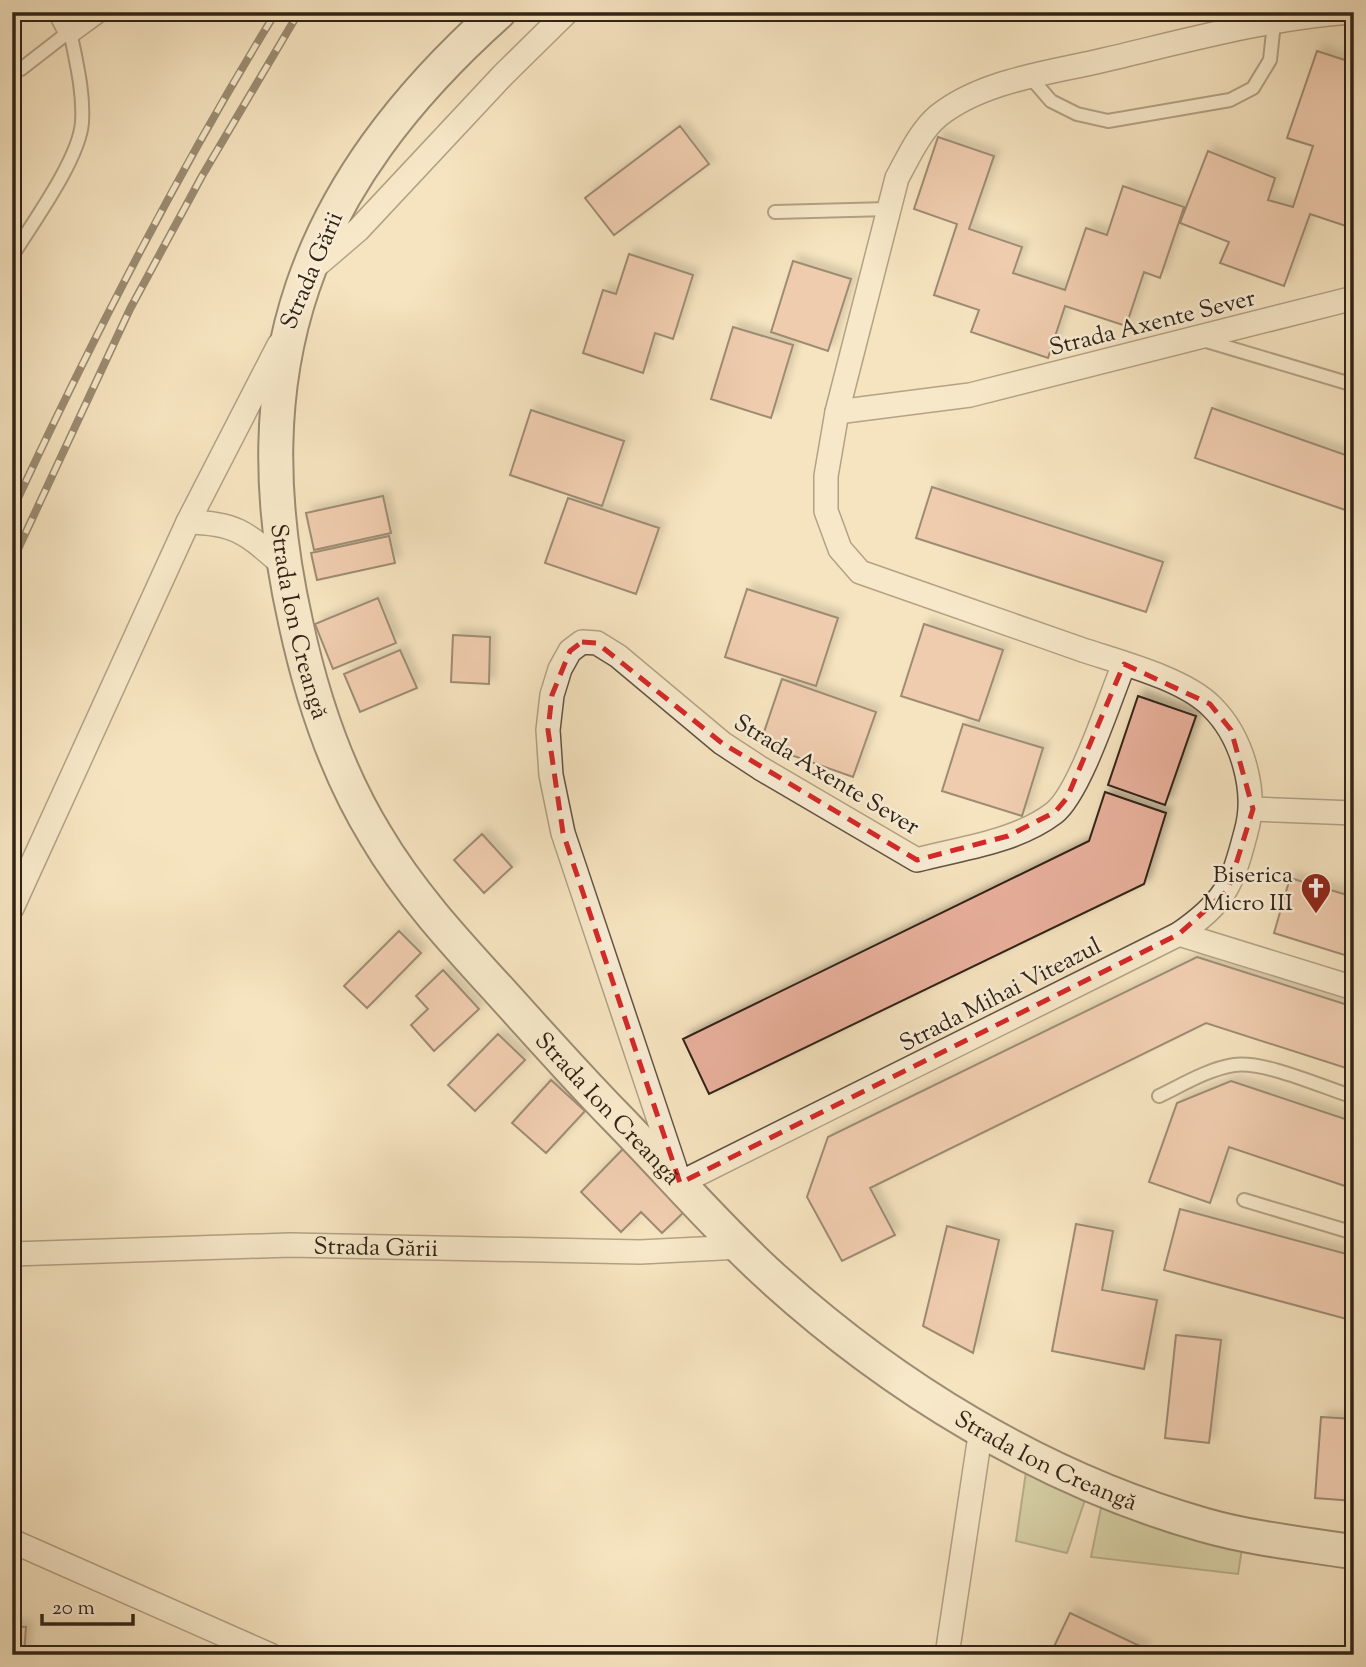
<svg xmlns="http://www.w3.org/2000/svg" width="1366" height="1667" font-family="'Sorts Mill Goudy',serif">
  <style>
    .green { fill: #bac595; stroke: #757456; stroke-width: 2 }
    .building { fill: #e9b09c; stroke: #302316; stroke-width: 2; filter: url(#shadow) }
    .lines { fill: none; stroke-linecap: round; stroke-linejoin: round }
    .service-casing { stroke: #625340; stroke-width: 16 }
    .minor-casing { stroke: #625340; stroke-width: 26 }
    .secondary-casing { stroke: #302316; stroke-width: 37 }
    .service { stroke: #f9edd6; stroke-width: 12 }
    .minor { stroke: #f9edd6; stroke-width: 23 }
    .secondary { stroke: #f9edd6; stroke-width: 33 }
    .rail-casing { stroke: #302316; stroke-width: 8 }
    .rail { stroke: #f9edd6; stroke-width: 5; stroke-dasharray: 16; stroke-linecap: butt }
    .marked { fill: none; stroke: #d62828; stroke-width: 5; stroke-dasharray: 14 9; stroke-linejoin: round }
    .labels { text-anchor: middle; stroke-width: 5; stroke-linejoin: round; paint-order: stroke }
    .street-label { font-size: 24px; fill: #302316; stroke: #f9edd6 }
    .poi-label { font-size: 24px; fill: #302316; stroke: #f9edd6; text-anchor: end }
  </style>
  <defs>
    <filter id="shadow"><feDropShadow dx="6" dy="-6" stdDeviation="3.5" flood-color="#0004"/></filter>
  </defs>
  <rect width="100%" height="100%" fill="#f6e4c0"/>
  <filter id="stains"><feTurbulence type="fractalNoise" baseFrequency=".00286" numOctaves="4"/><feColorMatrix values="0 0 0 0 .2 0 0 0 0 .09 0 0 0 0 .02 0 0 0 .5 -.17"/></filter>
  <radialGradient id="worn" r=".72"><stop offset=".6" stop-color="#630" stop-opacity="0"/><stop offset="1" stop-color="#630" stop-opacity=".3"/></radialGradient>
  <!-- green -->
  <path class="green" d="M1027 1465 1088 1491 1067 1553 1016 1541Z
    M1103 1498 1242 1549 1238 1574 1091 1557Z"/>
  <!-- building -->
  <path class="building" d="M1317 51 1354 63V124L1348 141 1354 143V224L1352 228 1310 214 1284 286 1220 263 1229 242 1180 223 1208 151 1275 178 1268 200 1293 207 1313 146 1287 138Z
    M680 126 709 164 614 235 585 198Z
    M938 137 994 156 969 229 1022 247 1013 273 1065 290 1086 228 1107 235 1123 186 1184 207 1160 278 1144 272 1126 326 1065 306 1048 358 971 332 979 310 934 295 957 224 914 209Z
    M629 254 693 275 673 339 655 333 643 373 583 353 603 290 616 294Z
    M793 261 851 279 828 351 771 332Z
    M733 327 793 345 771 418 711 399Z
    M1212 408 1354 458V513L1195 458Z
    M531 410 624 441 602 506 510 475Z
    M932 487 1163 562 1146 612 916 538Z
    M383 496 391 533 314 550 306 513Z
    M568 498 659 528 636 594 545 563Z
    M389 536 395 563 317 580 311 553Z
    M747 589 838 618 816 686 725 657Z
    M378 598 396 643 333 669 315 624Z
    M924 624 1003 650 979 721 901 696Z
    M453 635 490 637 489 684 451 682Z
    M400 650 417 688 360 712 344 674Z
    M782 679 876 712 853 777 760 744Z
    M1138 696 1196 716 1165 805 1108 785Z
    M963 724 1043 748 1022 816 942 791Z
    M1105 792 1166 813 1144 884 709 1094 683 1039 1089 841Z
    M482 834 512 867 484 893 454 860Z
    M1290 878 1354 897V958L1274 933Z
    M399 931 421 953 367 1008 344 986Z
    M1197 957 1354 1007 1352 1070 1206 1023 870 1188 895 1235 842 1261 807 1197 828 1137Z
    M443 970 479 1009 434 1051 411 1025 428 1009 416 996Z
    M498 1034 525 1060 475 1111 448 1085Z
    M551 1080 585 1111 546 1153 512 1123Z
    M1231 1081 1354 1122V1189L1229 1147 1210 1203 1149 1182 1177 1103Z
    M624 1148 686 1210 662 1233 641 1212 621 1232 581 1192Z
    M1180 1209 1354 1256V1321L1164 1270Z
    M1076 1224 1113 1231 1102 1290 1157 1300 1144 1369 1052 1351Z
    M947 1226 999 1240 973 1353 923 1326Z
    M1176 1335 1221 1340 1209 1443 1165 1438Z
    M1321 1417 1354 1419V1501L1315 1498Z
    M1070 1613 1144 1648 1140 1655H1050Z
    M12 1626 26 1627 24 1655H12Z"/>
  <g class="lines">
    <!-- service casing -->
    <g class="service-casing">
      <path id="service" d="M12 72 21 69 70 31C76 61 84 92 82 122 80 158 32 224 12 256
        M1031 78 1051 101 1077 114 1108 121 1230 100 1253 88 1270 60 1274 23
        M775 212 888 209
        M1203 340 1354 385
        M1159 1096C1182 1085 1208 1069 1234 1065 1266 1061 1322 1087 1354 1097
        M1244 1200 1354 1233"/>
    </g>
    <!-- minor casing -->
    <g class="minor-casing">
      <g id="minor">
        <path d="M60 12 70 31 96 12"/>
        <path d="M316 266 358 230 503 75 567 12"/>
        <path d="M837 412 970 395 1354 298"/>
        <path d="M188 522C238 523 247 534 284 566"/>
        <path d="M1124 664C1110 698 1080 793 1054 813 1016 842 962 848 917 860L760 768 722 743 618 656 597 643 582 642 570 651 560 669 552 695 548 730 551 775 563 833 680 1183 1179 934 1354 988"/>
        <path d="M1253 809 1354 813"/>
        <path d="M12 908 188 522 279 345"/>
        <path d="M1179 934C1225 902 1232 886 1246 832 1258 791 1242 736 1211 706 1183 678 1118 662 1080 649 1007 623 933 598 860 572L840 549 826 511V476L837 412 897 178C908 158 920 131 938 116 983 80 1050 73 1104 60 1185 41 1267 18 1350 12"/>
        <path id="s1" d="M12 1254 290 1245 640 1252 741 1247"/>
        <path d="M12 1541 270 1655"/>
        <path d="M947 1655 981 1429"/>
      </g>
    </g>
    <!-- secondary casing -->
    <g class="secondary-casing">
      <g id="secondary">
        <path id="s2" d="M499 12C304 186 238 367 296 624 312 698 336 771 376 836 409 892 454 941 498 989 537 1032 575 1075 615 1116 666 1168 713 1223 766 1272 890 1386 1042 1479 1204 1525 1253 1539 1304 1544 1354 1552"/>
      </g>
    </g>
    <!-- service -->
    <use href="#service" class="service"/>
    <!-- minor -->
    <use href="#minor" class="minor"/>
    <!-- secondary -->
    <use href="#secondary" class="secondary"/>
    <!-- rail casing -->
    <g class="rail-casing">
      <path id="rail" d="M12 511C91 341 177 173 276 12
        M12 562 130 309 202 176 299 12"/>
    </g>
    <!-- rail -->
    <use href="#rail" class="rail"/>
  </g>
  <!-- marked area -->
  <path d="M0 0H1366V1667H0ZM582 642 597 643 722 743 917 860 1008 836 1055 812 1067 798 1124 664 1210 704 1231 730 1253 809 1228 890 1179 934 680 1183 563 833 548 730 552 695 570 651Z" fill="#f6e4c0" fill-opacity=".55" fill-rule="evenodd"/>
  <path class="marked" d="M582 642 597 643 722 743 917 860 1008 836 1055 812 1067 798 1124 664 1210 704 1231 730 1253 809 1228 890 1179 934 680 1183 563 833 548 730 552 695 570 651Z"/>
  <!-- icons -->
  <defs>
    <g id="church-pin" transform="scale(1.575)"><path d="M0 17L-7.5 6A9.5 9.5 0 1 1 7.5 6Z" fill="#8f2418" stroke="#f9edd6"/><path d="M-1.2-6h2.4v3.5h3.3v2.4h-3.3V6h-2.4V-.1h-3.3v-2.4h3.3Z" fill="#fff"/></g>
  </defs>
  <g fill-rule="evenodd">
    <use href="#church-pin" x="1316" y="888"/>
  </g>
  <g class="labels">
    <!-- street labels -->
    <g class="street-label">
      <text transform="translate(311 270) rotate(-67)" y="8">Strada Gării</text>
      <text transform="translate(1152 322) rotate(-14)" y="8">Strada Axente Sever</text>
      <text dy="8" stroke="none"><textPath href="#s2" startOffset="681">Strada Ion Creangă</textPath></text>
      <text transform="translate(827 774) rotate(31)" y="8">Strada Axente Sever</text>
      <text transform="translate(1000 994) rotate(-27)" y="8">Strada Mihai Viteazul</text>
      <text dy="8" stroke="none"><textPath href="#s2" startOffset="1269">Strada Ion Creangă</textPath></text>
      <text dy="8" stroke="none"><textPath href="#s1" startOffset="364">Strada Gării</textPath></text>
      <text dy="8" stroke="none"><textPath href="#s2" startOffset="1836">Strada Ion Creangă</textPath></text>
    </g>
    <!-- poi labels -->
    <g class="poi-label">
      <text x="1293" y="882">Biserica<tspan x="1293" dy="28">Micro III</tspan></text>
    </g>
  </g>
  <!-- margin -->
  <rect width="1366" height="1667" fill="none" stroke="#f6e4c0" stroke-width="42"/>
  <rect x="14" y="14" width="1338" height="1639" fill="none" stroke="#302316" stroke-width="3.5"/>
  <rect x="21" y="21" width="1324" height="1625" fill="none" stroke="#302316" stroke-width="2"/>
  <!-- scale -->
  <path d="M42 1614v10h91v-10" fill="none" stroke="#302316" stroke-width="3.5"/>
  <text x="52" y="1614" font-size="21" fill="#302316" stroke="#f9edd6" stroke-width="5" paint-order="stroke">20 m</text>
  <rect width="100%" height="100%" filter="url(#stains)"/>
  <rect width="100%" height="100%" fill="url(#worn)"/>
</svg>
